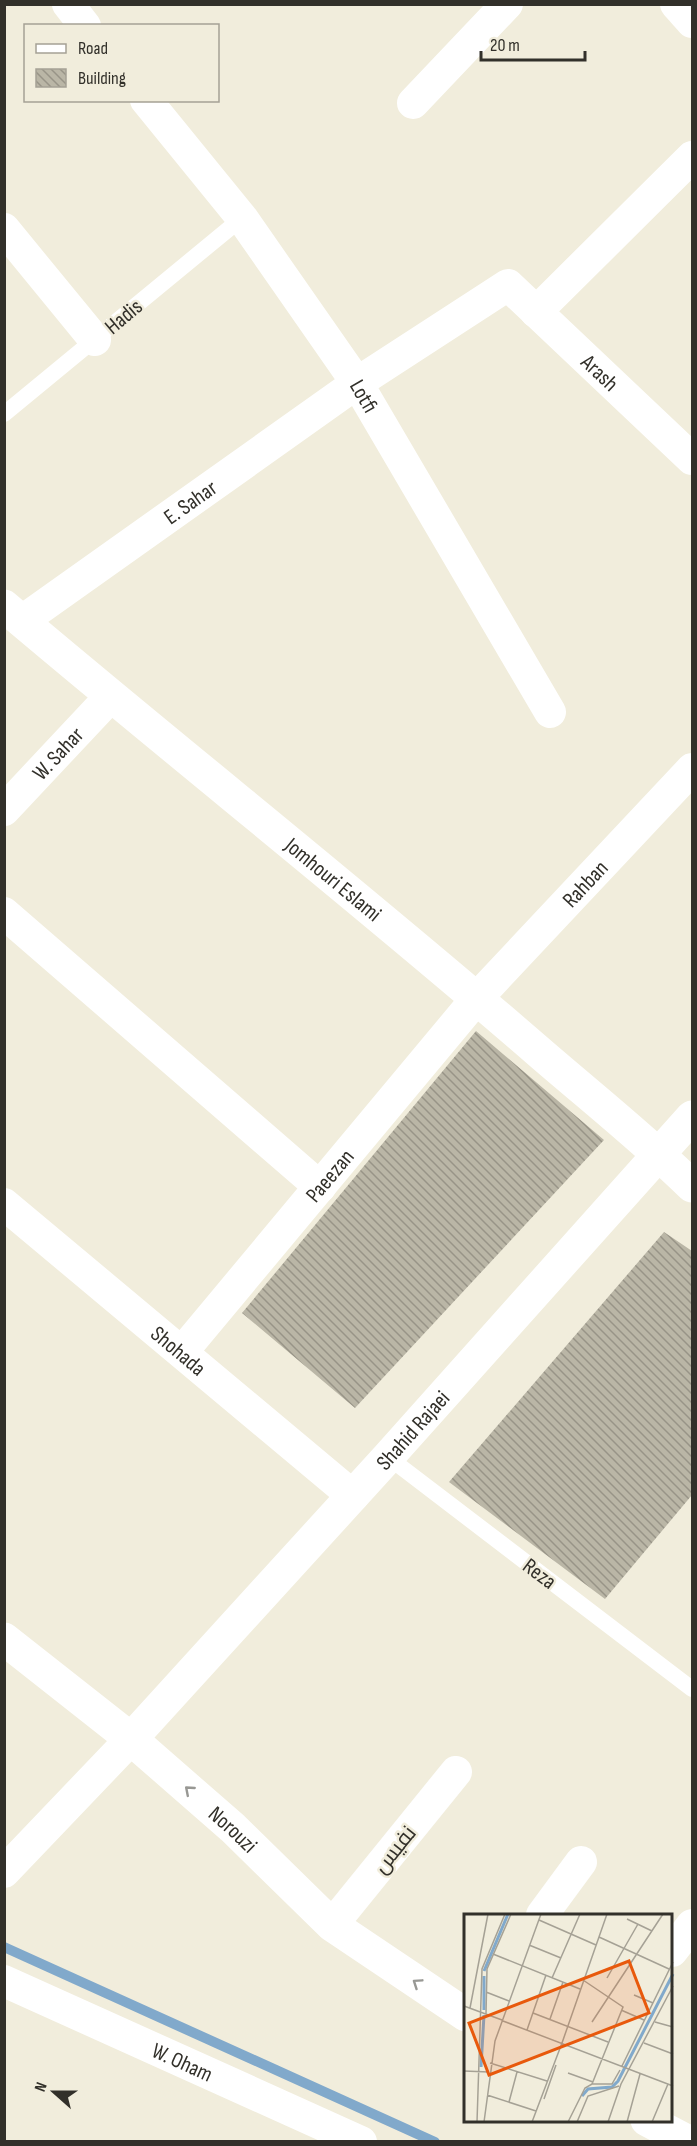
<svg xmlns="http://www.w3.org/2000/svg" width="697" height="2146" font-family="'Sofia Sans Condensed',Cairo,sans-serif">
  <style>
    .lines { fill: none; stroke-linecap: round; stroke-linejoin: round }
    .stream { stroke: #81a9cb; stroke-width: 10 }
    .building { fill: url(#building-back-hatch) }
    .lane { stroke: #fff; stroke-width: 16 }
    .street { stroke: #fff; stroke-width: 32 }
    .secondary { stroke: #fff; stroke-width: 33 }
    .oneway { stroke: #989894 }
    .labels { text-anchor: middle; stroke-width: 5; stroke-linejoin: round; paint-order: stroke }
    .street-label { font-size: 22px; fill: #32302a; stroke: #f1eddc }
    .inset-river { fill: none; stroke: #81a9cb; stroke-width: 3 }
    .inset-road { fill: none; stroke: #a5a195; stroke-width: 1.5 }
    .view { fill: #e8590c; fill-opacity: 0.15; stroke: #e8590c; stroke-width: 3 }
    .inset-edge { fill: none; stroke: #32302a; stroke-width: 3 }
  </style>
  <defs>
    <pattern id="building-back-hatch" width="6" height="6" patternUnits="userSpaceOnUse" patternTransform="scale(1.5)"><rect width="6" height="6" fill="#bab6a6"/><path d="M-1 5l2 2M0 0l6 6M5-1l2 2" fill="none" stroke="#989487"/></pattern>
  </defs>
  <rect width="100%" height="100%" fill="#f1eddc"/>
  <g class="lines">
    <!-- stream -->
    <path class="stream" d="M4 1947 435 2142"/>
  </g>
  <!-- building -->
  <path class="building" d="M476 1031 604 1140 355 1408 242 1313Z
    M664 1232 692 1251V1495L605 1599 449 1482Z"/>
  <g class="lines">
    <!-- lane -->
    <path class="lane" d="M4 414 242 218
      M388 1457 692 1689"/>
    <!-- street -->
    <g class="street">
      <path d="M68 4 85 26"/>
      <path d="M676 4 692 22"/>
      <path id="s1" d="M146 100 242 218 357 383 550 712"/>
      <path d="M413 103 507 4"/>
      <path d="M4 229 95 340"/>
      <path d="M536 312 692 157"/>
      <path id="s2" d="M22 621 357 383 508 285 692 459"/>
      <path id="s3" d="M4 810 111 696"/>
      <path d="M4 913 320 1187"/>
      <path id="s4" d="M4 1204 353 1496"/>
      <path id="s5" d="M182 1352 477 998 692 769"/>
      <path d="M4 1872 131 1739"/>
      <path d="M542 1915 581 1862"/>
      <path d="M332 1925 456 1772"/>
      <path d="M672 1951 692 1925"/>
      <path id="s6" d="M4 1981 361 2142"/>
    </g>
    <!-- secondary -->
    <g class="secondary">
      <path id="s7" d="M4 606C181 756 364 900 539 1052 591 1097 644 1139 692 1186"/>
      <path id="s8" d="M4 1639 131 1739 233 1828 332 1925 466 2015"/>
      <path id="s9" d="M131 1739 388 1457 692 1117"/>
      <path d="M647 2120 689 2142"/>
    </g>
  </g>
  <!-- one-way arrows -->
  <defs><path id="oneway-chevron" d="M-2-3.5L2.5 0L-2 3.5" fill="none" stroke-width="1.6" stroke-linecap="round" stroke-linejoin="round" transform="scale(1.5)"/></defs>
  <g class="oneway">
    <use href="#oneway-chevron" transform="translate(189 1790) rotate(-139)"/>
    <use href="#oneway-chevron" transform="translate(417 1983) rotate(-146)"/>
  </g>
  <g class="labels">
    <!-- street labels -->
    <g class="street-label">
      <text transform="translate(123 316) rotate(-40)" y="8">Hadis</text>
      <text dy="8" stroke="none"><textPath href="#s2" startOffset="718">Arash</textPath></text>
      <text dy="8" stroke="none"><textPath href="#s1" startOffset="368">Lotfi</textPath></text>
      <text dy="8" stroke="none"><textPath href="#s2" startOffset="206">E. Sahar</textPath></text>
      <text dy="8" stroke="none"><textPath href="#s3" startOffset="78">W. Sahar</textPath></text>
      <text dy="8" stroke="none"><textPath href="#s7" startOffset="428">Jomhouri Eslami</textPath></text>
      <text dy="8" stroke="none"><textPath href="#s5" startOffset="618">Rahban</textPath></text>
      <text dy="8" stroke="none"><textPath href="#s5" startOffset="230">Paeezan</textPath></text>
      <text dy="8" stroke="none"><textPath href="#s4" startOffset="228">Shohada</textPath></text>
      <text dy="8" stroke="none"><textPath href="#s9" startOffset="418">Shahid Rajaei</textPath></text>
      <text transform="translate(540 1573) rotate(37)" y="8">Reza</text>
      <text dy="8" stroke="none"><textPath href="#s8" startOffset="298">Norouzi</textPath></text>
      <text transform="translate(394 1849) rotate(-51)" y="8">نفیس</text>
      <text dy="8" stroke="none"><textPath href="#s6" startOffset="196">W. Oham</textPath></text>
    </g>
  </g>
  <!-- overview -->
  <g transform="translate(464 1914)">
    <rect width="208" height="208" fill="#f1eddc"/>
    <path class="inset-river" d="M20 57 44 0M20 96V62M17 153 20 101M118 182 124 175 148 173 154 167 209 60"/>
    <path class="inset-road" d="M163 5 188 17M75 6 132 31M135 23 205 55M65 31 97 44M29 40 116 75M88 64 116 0M143 64 174 10M119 66 159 93 128 170M22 78 45 87M170 81 189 89M0 92 38 106M6 94 24 0M157 96 180 106M69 99 144 128M22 100 23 55 47 0M86 105 99 68M39 107 209 172M128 108 199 0M191 108 209 113M63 116 82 61M98 129 143 0M180 129 209 140M26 149 83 167M158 152 209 48M0 157 25 158M104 159 129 168M23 181 72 197M80 185 92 151M45 188 53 158M13 208 18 55 41 0M20 208 31 127 77 0M68 208 98 129M104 208 121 174 128 170H148L156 156M113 208 124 182 155 172M144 208 157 170 209 72M163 208 176 160M188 208 204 170"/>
    <path class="view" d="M165 47 185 99 25 161 5 109Z"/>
    <rect width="208" height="208" class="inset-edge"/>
  </g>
  <!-- border -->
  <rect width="697" height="2146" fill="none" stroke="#32302a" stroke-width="12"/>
  <!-- legend -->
  <rect x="24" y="24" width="195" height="78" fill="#f1eddc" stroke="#a5a195" stroke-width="1.5"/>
  <rect x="36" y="44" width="30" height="9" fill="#ffffff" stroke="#a5a195" stroke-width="1.5"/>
  <text x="78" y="54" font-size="18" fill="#32302a">Road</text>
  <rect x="36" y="69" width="30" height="18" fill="url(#building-back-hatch)" stroke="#a5a195" stroke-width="1.5"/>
  <text x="78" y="84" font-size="18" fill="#32302a">Building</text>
  <!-- north arrow -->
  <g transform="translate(54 2092) rotate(291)" stroke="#f1eddc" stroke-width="4.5" paint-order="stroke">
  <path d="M0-4.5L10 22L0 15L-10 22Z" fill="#32302a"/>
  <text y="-9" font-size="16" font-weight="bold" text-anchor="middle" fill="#32302a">N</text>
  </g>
  <!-- scale -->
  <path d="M481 51v9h104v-9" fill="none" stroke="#32302a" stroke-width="3"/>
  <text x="490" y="51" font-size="18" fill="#32302a" stroke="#f1eddc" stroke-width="4.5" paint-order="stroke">20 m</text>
</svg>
